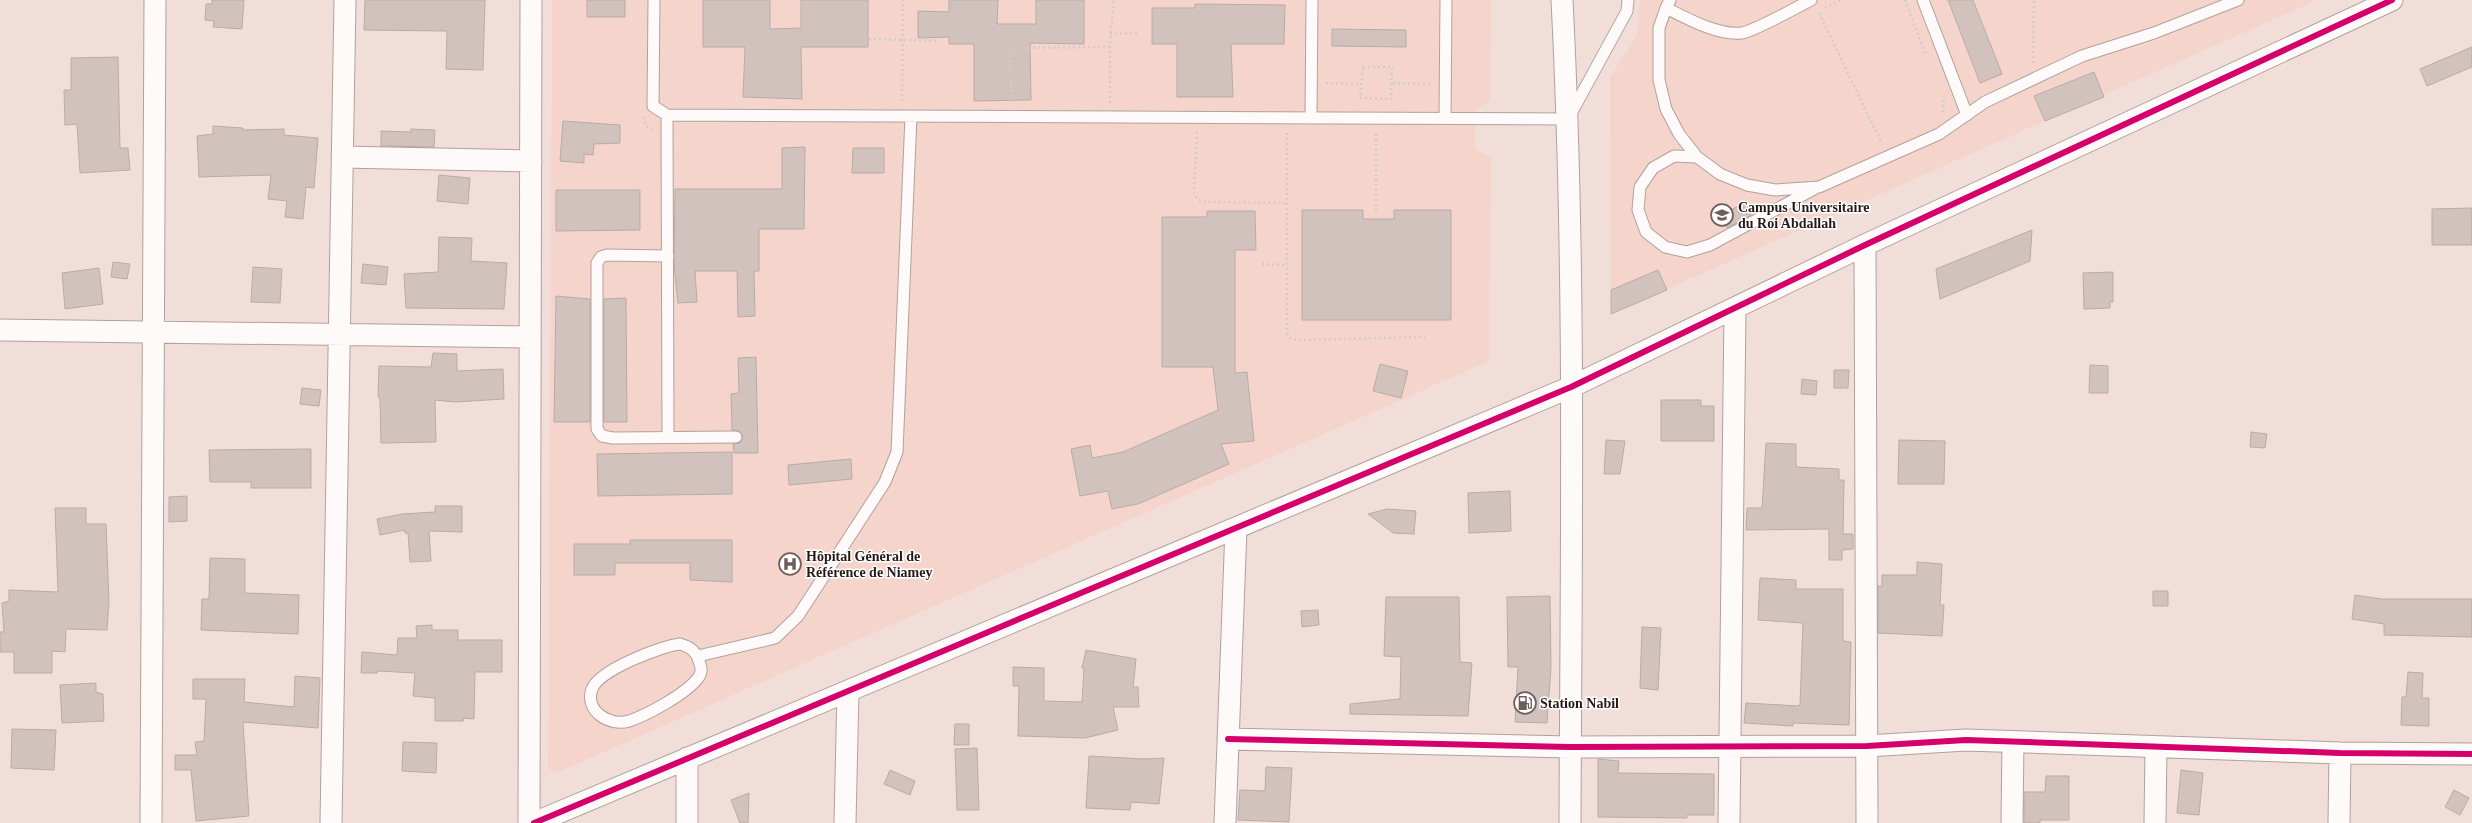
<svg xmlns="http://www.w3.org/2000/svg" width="2472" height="823" font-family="'Times New Roman',serif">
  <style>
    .built { fill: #f5d4cb }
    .building { fill: #d2c2be; stroke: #baaba7 }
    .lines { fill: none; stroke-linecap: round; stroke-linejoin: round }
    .service-casing { stroke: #b0a19d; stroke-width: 13 }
    .minor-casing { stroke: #b0a19d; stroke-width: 23 }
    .path { stroke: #d1cbca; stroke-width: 2.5; stroke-dasharray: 2 3; stroke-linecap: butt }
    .service { stroke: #fdfaf9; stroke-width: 11 }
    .minor { stroke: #fdfaf9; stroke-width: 21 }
    .cycleway-casing { stroke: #fff; stroke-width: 8 }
    .cycleway { stroke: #d6006c; stroke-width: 6 }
    .labels { text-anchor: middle; stroke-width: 3; stroke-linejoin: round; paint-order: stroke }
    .poi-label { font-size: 14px; font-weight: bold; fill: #251916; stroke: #fff; text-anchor: start }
  </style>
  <rect width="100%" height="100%" fill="#f2ded8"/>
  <!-- built -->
  <path class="built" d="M552 0H1491L1490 100 1476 110 1475 149 1491 158 1489 361 554 774 548 767Z
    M1640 0H2317L1611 314 1610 77 1637 36Z"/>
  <!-- building -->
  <path class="building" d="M212 0H244L242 29 213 27 214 21 205 20 206 4H212Z
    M365 0H485L483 70 446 69 447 31 364 30Z
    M587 0H625V17H587Z
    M703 0H770V29L801 28V0H868V47H801L802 99 743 97 745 47H703Z
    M949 0H998L997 24H1036V0H1084V44L1030 43 1031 100 974 101V44H949V37L918 38V11L949 12Z
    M1948 0H1973L2002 74 1980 83Z
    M1195 4 1285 5 1284 44H1231L1233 97H1177V44H1152V8H1195Z
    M1332 29 1406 30V47L1332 46Z
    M2472 47V67L2427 86 2420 69Z
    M118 57 120 148H128L130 170 80 173 77 124 65 125 64 90H71V58Z
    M2094 72 2104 97 2045 121 2034 96Z
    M563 121 620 125V143L594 144 593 155 584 154V163L560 161Z
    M213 126 243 128V130L284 129V135L318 138 314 188 306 187 303 219 285 217 287 201 268 199 271 175 199 177 197 136 213 134Z
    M411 129 435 130 434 147 381 146V131L411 132Z
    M805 147 804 229H759V271H754L755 316 738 317 737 271H695L697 302 678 303 674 264 675 189H782V148Z
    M853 148H884V173H852Z
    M439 175 470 178 468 204 437 201Z
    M556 190H640V230L556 231Z
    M1746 203 1751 215 1727 228 1721 214Z
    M2472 208V245H2432V209Z
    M1302 210H1363V219H1394V210H1451V320H1302Z
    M1207 211H1255L1256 250H1235V373L1247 372 1254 441 1221 444 1229 464 1138 504 1112 509 1108 491 1080 496 1071 449 1090 445 1092 458 1123 452 1218 410 1213 367H1162V217H1207Z
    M2032 230 2030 261 1940 299 1936 269Z
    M439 237 472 238 471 261 507 263 504 309 406 308 404 274 438 272Z
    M113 262 130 264 127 279 111 277Z
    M363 264 388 267 386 285 361 283Z
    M253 267 282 269 280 303 251 302Z
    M99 268 103 304 65 309 62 273Z
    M1658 270 1667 290 1611 314V290Z
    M2113 272V302H2110V308L2084 309 2083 273Z
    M556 296 590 299V422H554Z
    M626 298 627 422H604V299Z
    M433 353 457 354V371L503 369 504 399 456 402 435 400 436 442 381 443 380 398 378 397 379 366 431 367Z
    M756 357 758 453H734L733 444 740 443 743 437 740 431 732 430 731 394 739 393 738 358Z
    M1380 364 1408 371 1401 398 1373 391Z
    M2090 365 2108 366V393H2089Z
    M1834 370H1849L1848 388H1834Z
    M1802 379 1817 381 1816 395 1801 394Z
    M302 388 321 390 319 406 300 404Z
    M1661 400H1701V406H1714V441H1661Z
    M2251 432 2267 434 2265 448 2250 447Z
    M1606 440 1625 441 1620 474H1604Z
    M1899 440 1945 441 1944 484H1898Z
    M1766 443 1796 444V467L1839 469V480H1844L1843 534H1853V549L1842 550V560H1829V529L1746 530 1747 508H1762Z
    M311 449V488H251V482H210L209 450Z
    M732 452V494L598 496 597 454Z
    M851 459 852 479 789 485 788 465Z
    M1510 491 1511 531 1469 533 1468 493Z
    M187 496V521L169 522V497Z
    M435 506H462V532L429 531 431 561 410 562 408 533H405V530L380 535 377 519 402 514 435 512Z
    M55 508H86V524H106L109 602 107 630 66 629 65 652 52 651V673H14V652H0V632H4L2 603 9 601V590L58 592Z
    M1387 509 1416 511 1414 534 1393 533 1368 514Z
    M630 540H732V582L690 580V563H615V575H574V544H630Z
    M210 558 245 559V593L299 595 298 634 201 630 202 599H209Z
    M1917 562 1942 564 1940 605H1944L1942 636 1878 633V586H1882V575H1917Z
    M1760 578 1796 580V589H1843V641L1851 642 1849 725 1793 723V726L1744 723 1746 703 1799 706 1800 704 1803 623 1758 620Z
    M2153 591H2168V606H2153Z
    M2355 595 2381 599H2472V637L2384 635V624L2352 619Z
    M1550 596 1551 667 1547 723 1515 722 1518 667H1508L1507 597Z
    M1386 597H1459L1460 662 1472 663 1468 716 1350 714V704L1400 699 1401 657 1384 656Z
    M1318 610 1319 625 1302 627 1301 611Z
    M432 625V630H458V640H502V672H475L474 719 464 718 463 721H435V698L413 696 415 673 378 671 377 673H361L362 652 397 655 398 638H417L416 626Z
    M1642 627 1661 628 1658 690 1640 688Z
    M1086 650 1136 659 1133 687H1138L1139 707H1113L1118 730 1085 738 1018 736 1019 686H1013V667L1044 668V701L1082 702 1084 668H1082Z
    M2408 672 2423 673 2422 698H2429V726L2401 725 2402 697H2406Z
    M295 676 320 678 318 728 243 722 249 816 196 821 191 770H175V755H197L195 742 204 741 206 699H193V679H245L244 702 294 707Z
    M96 683V692L103 694 104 721 62 723 60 685Z
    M955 724H969V745H954Z
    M12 729 56 730 54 770 11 768Z
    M403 742 437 743 436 773 402 771Z
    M977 748 979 810H957L955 749Z
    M1089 756 1144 759 1164 758 1159 804 1131 802 1130 810 1086 808Z
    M1598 759 1619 761 1618 773 1714 774V815H1687V818L1598 817Z
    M1266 767 1292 768 1289 822 1238 820 1240 790 1265 791Z
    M890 770 915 781 910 795 884 784Z
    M2181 770 2203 773 2199 815 2177 813Z
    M2046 776H2069V820H2040V823H2024V792H2045Z
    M2454 790 2469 798 2460 815 2445 807Z
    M749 793 748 823H740L731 800Z"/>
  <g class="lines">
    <!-- service casing -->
    <g class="service-casing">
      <path id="service" d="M654 0 653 106 667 115 1568 119 1627 11 1628 0
        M1670 0 1666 8C1686 18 1718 36 1742 33 1757 30 1795 8 1811 0
        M1923 0 1967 115
        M1666 8 1659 28V80L1666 109 1679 134 1697 157 1720 174 1747 185 1775 190 1819 187 1939 134 1985 102 2082 56 2154 33 2238 0
        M667 115 668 437
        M1311 118 1312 0
        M1445 118 1446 0
        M1697 157 1674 156 1653 168 1640 187 1638 210 1646 232 1665 247 1687 252 1710 245 1814 189
        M668 256 607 255 601 257 597 263V429L602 436 613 438 736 437
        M680 644C690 647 696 651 699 661 701 667 703 672 698 678 686 694 647 715 629 721 610 727 584 711 592 689 599 670 661 646 680 644Z
        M698 656 775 638 798 616 885 482 897 452 911 116"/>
    </g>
    <!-- minor casing -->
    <g class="minor-casing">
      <path id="minor" d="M1562 0C1576 274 1571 549 1570 823
        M342 157 531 161
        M1865 245 1867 823
        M0 330 530 337
        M1228 739 1570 747 1867 746 1966 740 2340 753 2472 754
        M151 823 155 0
        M331 823 345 0
        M529 823 531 0
        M534 823 1571 387 1865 245 2392 0
        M687 823V758
        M845 823 848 691
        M1225 823 1236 528
        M1729 823 1735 308
        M2012 823 2013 742
        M2155 823 2156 747
        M2339 823 2340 753"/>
    </g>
    <!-- path -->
    <path class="path" d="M1905 0 1925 53
      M1825 8 1841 0
      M1819 13 1882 144
      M1110 34 1140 33
      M869 39 939 41
      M2033 63 2034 0
      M1363 67H1392L1391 99 1360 98Z
      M1326 83 1360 84
      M1393 83 1432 84
      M902 101 903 0
      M1011 102 1010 53 1013 48 1110 47
      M1110 103V41L1114 0
      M1943 112 1944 99
      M643 117 646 126 652 129
      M1197 132 1194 193 1197 199 1203 202 1287 203
      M1287 133V333L1290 338 1297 340 1425 337
      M1376 134V213
      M1262 264 1286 265"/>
    <!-- service -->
    <use href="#service" class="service"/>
    <!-- minor -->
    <use href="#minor" class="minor"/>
    <!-- cycleway casing -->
    <g class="cycleway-casing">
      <path id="cycleway" d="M1228 739 1570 747 1867 746 1966 740 2340 753 2472 754
        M534 823 1571 387 1865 245 2392 0"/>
    </g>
    <!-- cycleway -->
    <use href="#cycleway" class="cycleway"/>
  </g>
  <!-- icons -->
  <defs>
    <g id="university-ring" transform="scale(1.15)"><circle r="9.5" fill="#fff" stroke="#6d5e5a" stroke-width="1.5"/><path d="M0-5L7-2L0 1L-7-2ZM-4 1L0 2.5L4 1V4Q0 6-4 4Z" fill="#6d5e5a"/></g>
    <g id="hospital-ring" transform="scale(1.15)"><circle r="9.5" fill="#fff" stroke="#6d5e5a" stroke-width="1.5"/><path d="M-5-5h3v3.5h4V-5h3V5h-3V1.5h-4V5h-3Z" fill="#6d5e5a"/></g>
    <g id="fuel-ring" transform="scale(1.15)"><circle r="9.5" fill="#fff" stroke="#6d5e5a" stroke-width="1.5"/><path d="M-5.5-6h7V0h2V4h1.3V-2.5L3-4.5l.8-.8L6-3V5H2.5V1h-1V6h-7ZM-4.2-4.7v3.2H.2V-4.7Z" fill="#6d5e5a"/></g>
  </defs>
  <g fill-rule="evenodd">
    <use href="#university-ring" x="1722" y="215"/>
    <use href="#hospital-ring" x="790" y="564"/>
    <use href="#fuel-ring" x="1525" y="703"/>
  </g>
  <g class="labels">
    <!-- poi labels -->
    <g class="poi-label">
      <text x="1738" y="212">Campus Universitaire<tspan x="1738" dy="16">du Roi Abdallah</tspan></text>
      <text x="806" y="561">Hôpital Général de<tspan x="806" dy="16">Référence de Niamey</tspan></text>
      <text x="1540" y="708">Station Nabil</text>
    </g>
  </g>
</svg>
